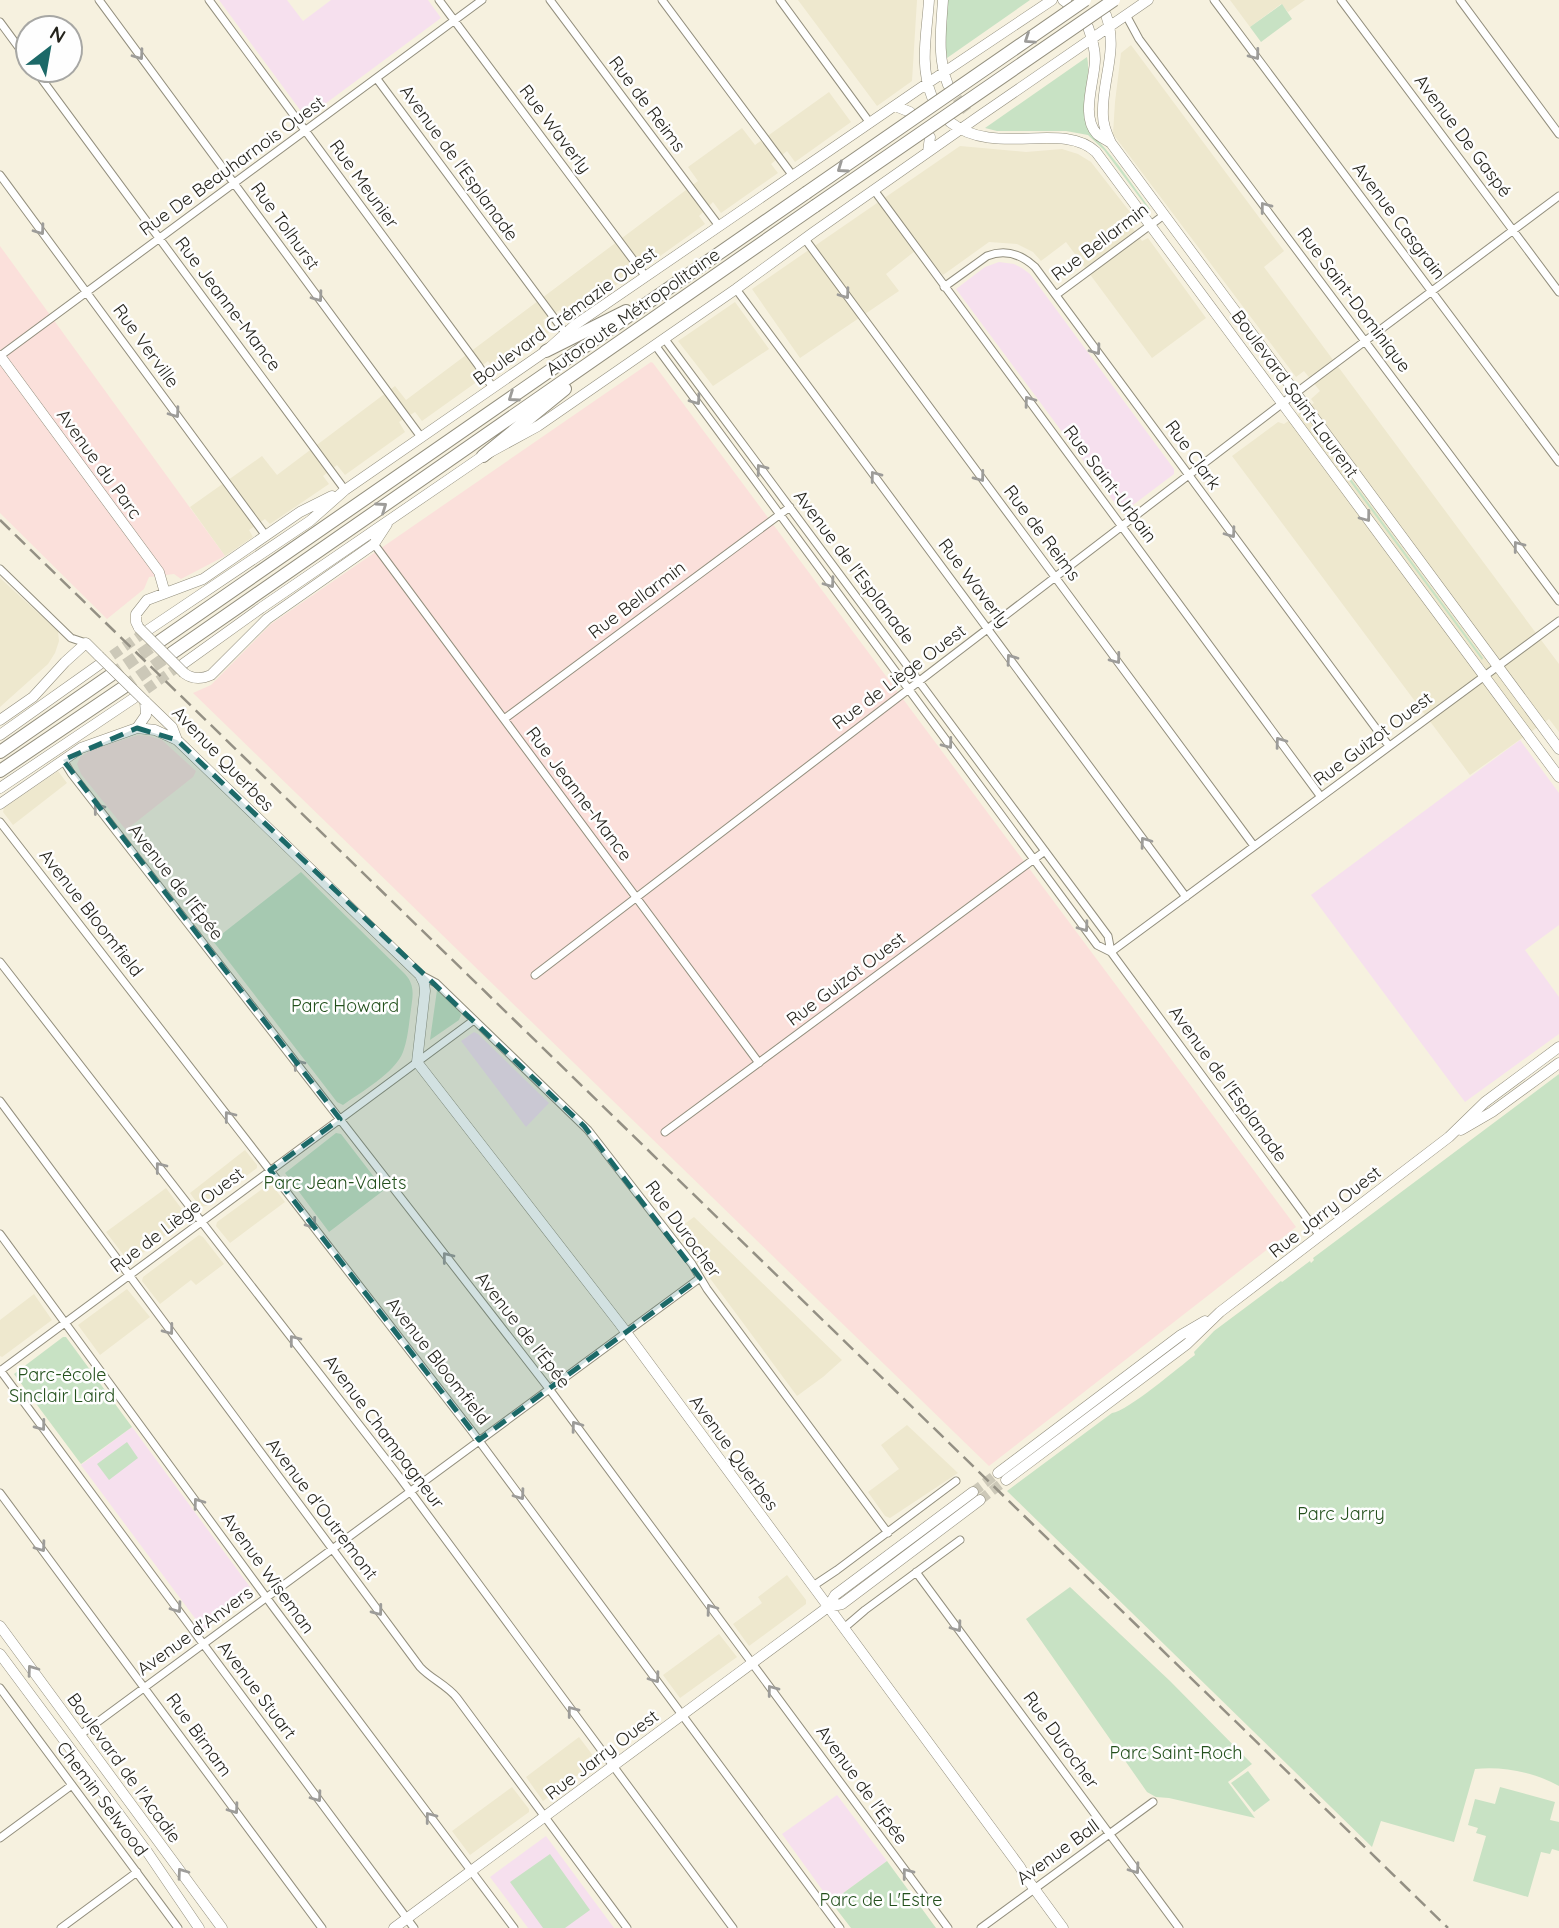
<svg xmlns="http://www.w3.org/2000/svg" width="1559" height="1928" font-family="Quicksand,sans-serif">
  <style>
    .built { fill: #eee8ce }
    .industrial { fill: #fbe0db }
    .education { fill: #f6e0ee }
    .green { fill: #c8e2c4 }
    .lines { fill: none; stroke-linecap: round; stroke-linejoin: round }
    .secondary-tunnel { stroke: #ccc8b8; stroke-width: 10; stroke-dasharray: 10 5; stroke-linecap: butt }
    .highway-tunnel { stroke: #ccc8b8; stroke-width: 12; stroke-dasharray: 12 6; stroke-linecap: butt }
    .street-casing { stroke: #938f7e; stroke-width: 9 }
    .secondary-casing { stroke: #938f7e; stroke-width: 11 }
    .highway-casing { stroke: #938f7e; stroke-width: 14 }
    .street { stroke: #fff; stroke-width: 7 }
    .secondary { stroke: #fff; stroke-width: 10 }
    .highway { stroke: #fff; stroke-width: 12 }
    .rail { stroke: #949084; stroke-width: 2.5; stroke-dasharray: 14 7; stroke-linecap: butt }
    .secondary-bridge-casing { stroke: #938f7e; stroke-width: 11; stroke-linecap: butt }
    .highway-bridge-casing { stroke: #938f7e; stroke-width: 14; stroke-linecap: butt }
    .secondary-bridge { stroke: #fff; stroke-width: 10 }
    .highway-bridge { stroke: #fff; stroke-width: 12 }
    .oneway { stroke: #9d9c99 }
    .marked { fill: #1c6968; fill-opacity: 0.2; stroke: #1c6968; stroke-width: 5; stroke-dasharray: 14 9; stroke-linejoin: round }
    .labels { text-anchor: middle; stroke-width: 5; stroke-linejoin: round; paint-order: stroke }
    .street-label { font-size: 18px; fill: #25241d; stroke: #fefefe }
    .park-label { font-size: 18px; fill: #23501c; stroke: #fefefe }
  </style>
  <rect width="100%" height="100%" fill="#f6f1df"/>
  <!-- built -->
  <path class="built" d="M798 0H917L912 81 877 106Z
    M1230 0H1305L1288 12 1281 4 1250 27Z
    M1131 45 1284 251 1264 267 1559 664V732L1549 719 1470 775 1232 456 1278 422 1284 424 1314 403 1311 399 1320 391 1304 371 1296 377 1113 134 1115 102 1121 53Z
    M829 92 851 122 795 162 787 151 771 164 778 173 721 213 713 202 699 216 705 224 649 264 642 256 628 268 632 274 567 319 560 310 543 320 551 331 494 369 488 361 472 374 478 381 422 421 415 412 399 422 405 432 345 475 337 465 323 476 329 484 270 524 265 519 249 530 253 537 225 556 190 507 262 456 277 475 395 386 406 400 698 181 688 167 742 128 755 145Z
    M960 146 1026 152 1062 149 1078 154 1091 162 1137 221 1131 226 1142 241 1148 238 1206 318 1152 358 1066 242 1041 261 1033 252 1017 244 989 242 943 275 920 247 886 274 899 291 800 358 752 289Z
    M735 302 769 349 713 386 678 341Z
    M0 578 58 631 59 641 55 653 48 664 0 707Z
    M58 771 67 783 13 825 3 812 4 808Z
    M245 1150 257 1165V1168L206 1206 200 1207 190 1193Z
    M269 1184 272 1185 285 1202 230 1243 216 1226 217 1222Z
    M166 1188 187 1216 188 1219 132 1261H128L106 1232Z
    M694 1217 842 1360 823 1377 797 1396 675 1231Z
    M199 1235 203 1237 224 1264 196 1285 191 1280 160 1304 142 1281 143 1277Z
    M127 1289 150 1317 100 1355 78 1325Z
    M34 1294 52 1320 2 1357 0 1356V1320Z
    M907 1425 958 1473 890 1518 885 1516 868 1492 899 1469 881 1445Z
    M787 1575 806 1600V1604L749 1646 733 1624 762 1603 758 1597Z
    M719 1634 737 1657 680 1698 663 1675Z
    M579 1737 597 1761 543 1801 526 1777Z
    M512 1787 529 1809V1812L470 1855 452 1831Z"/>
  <!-- industrial -->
  <path class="industrial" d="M0 246 225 556 181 579 174 574 149 577 144 589 107 619 0 513Z
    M651 362 653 363 1296 1227 989 1466 193 693 211 685 271 624Z
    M138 735 149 736 162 740 196 771 193 777 126 830 81 774 77 764 80 757 91 750Z"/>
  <!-- education -->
  <path class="education" d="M219 0H287L303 21 331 0H428L441 18 306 118Z
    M999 262 1014 264 1022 268 1030 274 1174 469V474L1125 511 1120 510 956 289 985 267Z
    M1520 740 1559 793V925L1525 950 1559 997V1034L1465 1102 1311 895Z
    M474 1032 478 1034 549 1103 526 1127 461 1041Z
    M132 1427 253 1591 252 1594 205 1629H203L81 1465Z
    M837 1795 887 1861 831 1902 782 1834Z
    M546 1836 614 1928H528L490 1877Z"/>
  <!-- green -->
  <path class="green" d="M948 0H1030L947 58 944 40Z
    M1282 4 1292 19 1261 42 1250 27Z
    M1087 57C1092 79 1079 100 1086 122 1090 134 1100 142 1108 152 1123 170 1136 190 1150 209L1149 210 1104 150 1088 135 1066 131H997L985 128Z
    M1345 471 1483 658 1482 660 1343 472Z
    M301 872 405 974C415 985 413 995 411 1009 409 1023 408 1039 403 1052 395 1073 361 1092 343 1105L337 1102 213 941Z
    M437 990 459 1011 461 1015 459 1020 430 1040Z
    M1559 1074V1786C1534 1772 1503 1766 1475 1769L1454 1842 1381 1821 1372 1847 1007 1491 1112 1413C1128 1411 1179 1367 1195 1355L1194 1352 1214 1331 1281 1281 1282 1282 1310 1261 1311 1263 1314 1260 1313 1258Z
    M336 1133 341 1134 384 1190 329 1232 285 1173Z
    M63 1337H66L132 1427 81 1464 14 1374Z
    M127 1442 138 1458 109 1480 97 1464Z
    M1070 1587 1170 1681 1252 1764 1228 1782 1255 1818 1169 1798 1156 1797 1147 1792 1026 1619Z
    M1248 1771 1270 1800 1254 1812 1231 1783Z
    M1500 1787 1555 1802 1550 1820 1559 1822V1851L1552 1849 1550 1854 1541 1852 1528 1897 1473 1881 1486 1836 1476 1833 1478 1828 1468 1825 1475 1799 1495 1804Z
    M550 1854 590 1910 565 1928H543L510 1882Z
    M887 1861 936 1928H851L831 1902Z"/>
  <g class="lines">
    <!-- secondary-tunnel -->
    <path class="secondary-tunnel" d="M948 86 967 111
      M100 664 148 630
      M134 698 182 664
      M973 1492 998 1473
      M980 1500 1006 1480"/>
    <!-- highway-tunnel -->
    <path class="highway-tunnel" d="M111 675 160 641
      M124 687 172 653"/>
    <!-- street casing -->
    <g class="street-casing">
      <path id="street" d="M99 0 421 437
        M209 0 478 365 493 388
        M439 0 646 277
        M550 0 719 226
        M662 0 793 176
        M780 0 870 123
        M1214 0 1559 462
        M1341 0 1559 292
        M1460 0 1559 134
        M1126 15 1139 39 1559 601
        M0 22 28 60
        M35 70 345 490
        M377 79 566 334
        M0 175 266 536
        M874 190 1321 797
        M805 239 1254 846
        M944 287 987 256C1005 249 1021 254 1035 267L1389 746
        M736 289 1186 897
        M1056 295 1164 215
        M664 338 1108 936 1111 952
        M655 345 1097 945 1111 952 1320 1236
        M0 356 482 0
        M374 544 759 1063
        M0 569 71 638 86 643
        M504 719 790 507
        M63 760 71 773 547 1386 948 1928
        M0 822 471 1430 840 1928
        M1111 952 1559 621
        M0 962 398 1475 733 1928
        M421 975 436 983 588 1130 692 1264 707 1289 888 1533
        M535 975 1305 386 1559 196
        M0 1101 420 1667C431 1679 447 1685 457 1698L627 1928
        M665 1132 1045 851
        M0 1234 274 1608 514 1928
        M0 1370 414 1928
        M0 1371 474 1020
        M0 1493 322 1928
        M916 1572 1179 1928
        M813 1586 837 1570 956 1481
        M844 1628 865 1610 960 1540
        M0 1688 178 1928
        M80 1735 700 1278
        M0 1838 72 1785
        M61 1928 137 1872
        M981 1928 1153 1802"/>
    </g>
    <!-- secondary casing -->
    <g class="secondary-casing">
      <path id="secondary" d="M929 0C927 33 919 65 932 97
        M943 0C941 30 937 57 948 85
        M1063 0 1067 3
        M1106 15C1119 51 1101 81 1103 116 1103 126 1107 134 1111 143L1559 749
        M1088 27C1092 38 1095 47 1095 59 1095 80 1080 116 1097 134 1100 137 1107 140 1111 143
        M895 106 910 112
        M950 122C995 158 1062 120 1096 152L1559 777
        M928 152 930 137
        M0 356 159 572 165 593
        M139 628 136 622V614L147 600 203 579 300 512 332 496
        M148 630 310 521 345 490 546 351 575 325 919 89 1052 0
        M183 664 261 608 483 456 538 426 736 289 814 232 978 117 1148 0
        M184 673C193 680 202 679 211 675L267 619 374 544 387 524
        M145 701 172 727 177 740 420 975 424 983 425 991 417 1062 620 1324 1020 1867 1025 1876 1063 1928
        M0 720 33 697 65 662 86 643 99 656
        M137 728 155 730 177 740
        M0 735 100 664
        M0 788 134 698
        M0 804 81 748 137 728 146 715 145 701
        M1461 1130 1492 1112 1559 1063
        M998 1473 1181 1335 1205 1321
        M1006 1480 1187 1344 1220 1312 1449 1137 1485 1102 1559 1047
        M828 1607 835 1595 973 1492
        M0 1626 222 1928
        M0 1654 148 1853 199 1928
        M394 1928 828 1607 842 1604 980 1500"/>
    </g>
    <!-- highway casing -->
    <g class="highway-casing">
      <path id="highway" d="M546 351 626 311
        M483 456 565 389
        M160 641 806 193
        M172 653 815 206
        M0 752 111 675
        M0 771 124 687"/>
    </g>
    <!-- street -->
    <use href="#street" class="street"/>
    <!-- secondary -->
    <use href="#secondary" class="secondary"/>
    <!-- highway -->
    <use href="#highway" class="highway"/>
    <!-- rail -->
    <path class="rail" d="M0 520 1448 1928"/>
    <!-- secondary-bridge casing -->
    <g class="secondary-bridge-casing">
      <path id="secondary-bridge" d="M139 628 184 673
        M99 656 145 701"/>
    </g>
    <!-- highway-bridge casing -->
    <g class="highway-bridge-casing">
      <path id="highway-bridge" d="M806 193 1085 0
        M815 206 1114 0"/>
    </g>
    <!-- secondary-bridge -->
    <use href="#secondary-bridge" class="secondary-bridge"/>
    <!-- highway-bridge -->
    <use href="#highway-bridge" class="highway-bridge"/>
  </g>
  <!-- one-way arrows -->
  <defs><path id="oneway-chevron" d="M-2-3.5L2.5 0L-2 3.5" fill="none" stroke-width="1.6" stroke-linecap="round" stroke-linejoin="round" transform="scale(1.75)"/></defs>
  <g class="oneway">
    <use href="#oneway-chevron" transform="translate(1029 39) rotate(146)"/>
    <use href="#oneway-chevron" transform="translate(139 55) rotate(54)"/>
    <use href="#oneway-chevron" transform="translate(1255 55) rotate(53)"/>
    <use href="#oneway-chevron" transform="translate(842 168) rotate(145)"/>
    <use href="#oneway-chevron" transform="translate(1265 207) rotate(-127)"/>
    <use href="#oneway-chevron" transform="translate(40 230) rotate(54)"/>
    <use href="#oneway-chevron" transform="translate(845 294) rotate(54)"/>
    <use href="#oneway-chevron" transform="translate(318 297) rotate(54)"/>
    <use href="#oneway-chevron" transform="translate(1096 350) rotate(54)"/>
    <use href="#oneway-chevron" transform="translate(513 397) rotate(145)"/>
    <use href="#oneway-chevron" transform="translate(696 400) rotate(54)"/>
    <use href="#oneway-chevron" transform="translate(1029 401) rotate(-126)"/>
    <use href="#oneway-chevron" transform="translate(175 413) rotate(54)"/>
    <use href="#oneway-chevron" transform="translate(761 469) rotate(-127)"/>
    <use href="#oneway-chevron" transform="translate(875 476) rotate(-127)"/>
    <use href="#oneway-chevron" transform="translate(980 477) rotate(53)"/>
    <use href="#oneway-chevron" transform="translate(382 507) rotate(-35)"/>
    <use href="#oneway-chevron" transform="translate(1366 517) rotate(53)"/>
    <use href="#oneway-chevron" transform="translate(1231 533) rotate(54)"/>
    <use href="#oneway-chevron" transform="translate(1518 546) rotate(-127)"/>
    <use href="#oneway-chevron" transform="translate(830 583) rotate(54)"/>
    <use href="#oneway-chevron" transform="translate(1011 659) rotate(-126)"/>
    <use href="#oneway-chevron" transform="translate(1116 659) rotate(53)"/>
    <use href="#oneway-chevron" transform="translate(1280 742) rotate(-126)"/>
    <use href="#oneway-chevron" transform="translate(948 744) rotate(53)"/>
    <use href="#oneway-chevron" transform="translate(98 808) rotate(-128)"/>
    <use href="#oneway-chevron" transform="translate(1145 842) rotate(-126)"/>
    <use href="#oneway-chevron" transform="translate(1084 927) rotate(54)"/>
    <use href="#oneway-chevron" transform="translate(298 1064) rotate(-128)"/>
    <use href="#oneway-chevron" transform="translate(229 1116) rotate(-128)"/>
    <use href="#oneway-chevron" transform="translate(160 1167) rotate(-128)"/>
    <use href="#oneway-chevron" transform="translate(312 1224) rotate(52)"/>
    <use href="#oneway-chevron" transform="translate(447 1257) rotate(-128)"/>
    <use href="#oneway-chevron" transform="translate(169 1330) rotate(53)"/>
    <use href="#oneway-chevron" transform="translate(294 1340) rotate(-128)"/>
    <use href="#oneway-chevron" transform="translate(41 1426) rotate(53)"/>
    <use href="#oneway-chevron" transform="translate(576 1426) rotate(-126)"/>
    <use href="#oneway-chevron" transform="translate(520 1495) rotate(54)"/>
    <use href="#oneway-chevron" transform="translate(198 1503) rotate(-126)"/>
    <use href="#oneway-chevron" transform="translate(41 1547) rotate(54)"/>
    <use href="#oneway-chevron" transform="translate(177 1608) rotate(54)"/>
    <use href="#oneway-chevron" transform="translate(711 1609) rotate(-126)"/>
    <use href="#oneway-chevron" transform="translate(378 1611) rotate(53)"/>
    <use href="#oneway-chevron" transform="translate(957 1627) rotate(54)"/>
    <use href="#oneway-chevron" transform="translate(32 1670) rotate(-126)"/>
    <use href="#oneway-chevron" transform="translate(655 1678) rotate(54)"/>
    <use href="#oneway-chevron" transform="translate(772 1690) rotate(-127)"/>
    <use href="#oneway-chevron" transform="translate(572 1711) rotate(-127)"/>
    <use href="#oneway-chevron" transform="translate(317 1797) rotate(54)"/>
    <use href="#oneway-chevron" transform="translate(234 1809) rotate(54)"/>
    <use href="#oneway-chevron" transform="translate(430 1817) rotate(-127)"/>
    <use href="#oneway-chevron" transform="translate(1135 1869) rotate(54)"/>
    <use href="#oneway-chevron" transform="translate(182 1873) rotate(-126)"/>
    <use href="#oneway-chevron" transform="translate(907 1873) rotate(-127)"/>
  </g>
  <!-- marked area -->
  <path class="marked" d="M137 728 177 740 584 1126 700 1278 479 1440 270 1170 340 1119 63 760Z"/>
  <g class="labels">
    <!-- street labels -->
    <g class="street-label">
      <text transform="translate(647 104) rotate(53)" y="6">Rue de Reims</text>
      <text transform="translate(555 129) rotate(53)" y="6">Rue Waverly</text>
      <text transform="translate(1463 136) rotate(53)" y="6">Avenue De Gaspé</text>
      <text transform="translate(459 163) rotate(54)" y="6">Avenue de l'Esplanade</text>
      <text transform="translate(232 166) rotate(-36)" y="6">Rue De Beauharnois Ouest</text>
      <text transform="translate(364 184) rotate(54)" y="6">Rue Meunier</text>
      <text transform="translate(1399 221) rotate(53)" y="6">Avenue Casgrain</text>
      <text transform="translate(285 226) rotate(54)" y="6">Rue Tolhurst</text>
      <text transform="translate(1100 242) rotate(-37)" y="6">Rue Bellarmin</text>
      <text transform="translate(1354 300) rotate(53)" y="6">Rue Saint-Dominique</text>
      <text transform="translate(228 304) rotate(53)" y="6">Rue Jeanne-Mance</text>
      <text transform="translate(633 312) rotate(-35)" y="6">Autoroute Métropolitaine</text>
      <text transform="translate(565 316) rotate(-36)" y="6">Boulevard Crémazie Ouest</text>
      <text transform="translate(146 346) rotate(54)" y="6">Rue Verville</text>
      <text transform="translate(1295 394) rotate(54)" y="6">Boulevard Saint-Laurent</text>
      <text transform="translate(1193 455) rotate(54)" y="6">Rue Clark</text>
      <text transform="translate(99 464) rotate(54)" y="6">Avenue du Parc</text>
      <text transform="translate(1110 484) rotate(53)" y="6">Rue Saint-Urbain</text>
      <text transform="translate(1042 533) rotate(53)" y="6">Rue de Reims</text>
      <text transform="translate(854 567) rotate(53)" y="6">Avenue de l'Esplanade</text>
      <text transform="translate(974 583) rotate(53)" y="6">Rue Waverly</text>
      <text transform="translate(637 600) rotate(-37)" y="6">Rue Bellarmin</text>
      <text transform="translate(899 677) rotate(-37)" y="6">Rue de Liège Ouest</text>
      <text transform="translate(1373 739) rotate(-37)" y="6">Rue Guizot Ouest</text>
      <text transform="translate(223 759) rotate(46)" y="6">Avenue Querbes</text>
      <text transform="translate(579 794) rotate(53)" y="6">Rue Jeanne-Mance</text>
      <text transform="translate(176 882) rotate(52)" y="6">Avenue de l'Épée</text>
      <text transform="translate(91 913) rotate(52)" y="6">Avenue Bloomfield</text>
      <text transform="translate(846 979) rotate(-37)" y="6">Rue Guizot Ouest</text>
      <text transform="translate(1228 1084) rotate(54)" y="6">Avenue de l'Esplanade</text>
      <text transform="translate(1325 1212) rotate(-38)" y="6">Rue Jarry Ouest</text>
      <text transform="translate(177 1220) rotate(-37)" y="6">Rue de Liège Ouest</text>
      <text transform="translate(683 1229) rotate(54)" y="6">Rue Durocher</text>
      <text transform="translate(523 1330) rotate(52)" y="6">Avenue de l'Épée</text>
      <text transform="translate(438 1361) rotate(52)" y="6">Avenue Bloomfield</text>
      <text transform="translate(384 1432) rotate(53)" y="6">Avenue Champagneur</text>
      <text transform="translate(734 1453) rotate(54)" y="6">Avenue Querbes</text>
      <text transform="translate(322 1509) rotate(53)" y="6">Avenue d'Outremont</text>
      <text transform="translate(268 1573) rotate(54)" y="6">Avenue Wiseman</text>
      <text transform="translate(195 1631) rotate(-36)" y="6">Avenue d'Anvers</text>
      <text transform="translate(257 1690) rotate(53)" y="6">Avenue Stuart</text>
      <text transform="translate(199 1735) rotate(54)" y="6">Rue Birnam</text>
      <text transform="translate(1061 1740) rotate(54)" y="6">Rue Durocher</text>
      <text transform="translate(602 1755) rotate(-37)" y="6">Rue Jarry Ouest</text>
      <text transform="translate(124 1768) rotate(54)" y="6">Boulevard de l'Acadie</text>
      <text transform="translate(862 1785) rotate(54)" y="6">Avenue de l'Épée</text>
      <text transform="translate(102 1799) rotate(53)" y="6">Chemin Selwood</text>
      <text transform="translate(1058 1852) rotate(-36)" y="6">Avenue Ball</text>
    </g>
    <!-- park labels -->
    <g class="park-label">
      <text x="345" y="1012">Parc Howard</text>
      <text x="335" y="1189">Parc Jean-Valets</text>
      <text x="62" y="1381">Parc-école<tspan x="62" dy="21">Sinclair Laird</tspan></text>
      <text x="1341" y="1520">Parc Jarry</text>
      <text x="1176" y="1759">Parc Saint-Roch</text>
      <text x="881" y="1906">Parc de L'Estre</text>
    </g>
  </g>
  <!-- north arrow -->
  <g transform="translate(49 49) rotate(31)"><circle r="33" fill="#fefefe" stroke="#a7a7a4" stroke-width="2"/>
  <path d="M0-5L12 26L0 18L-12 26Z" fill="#1c6968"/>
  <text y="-10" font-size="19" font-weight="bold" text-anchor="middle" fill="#25241d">N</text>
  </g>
</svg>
